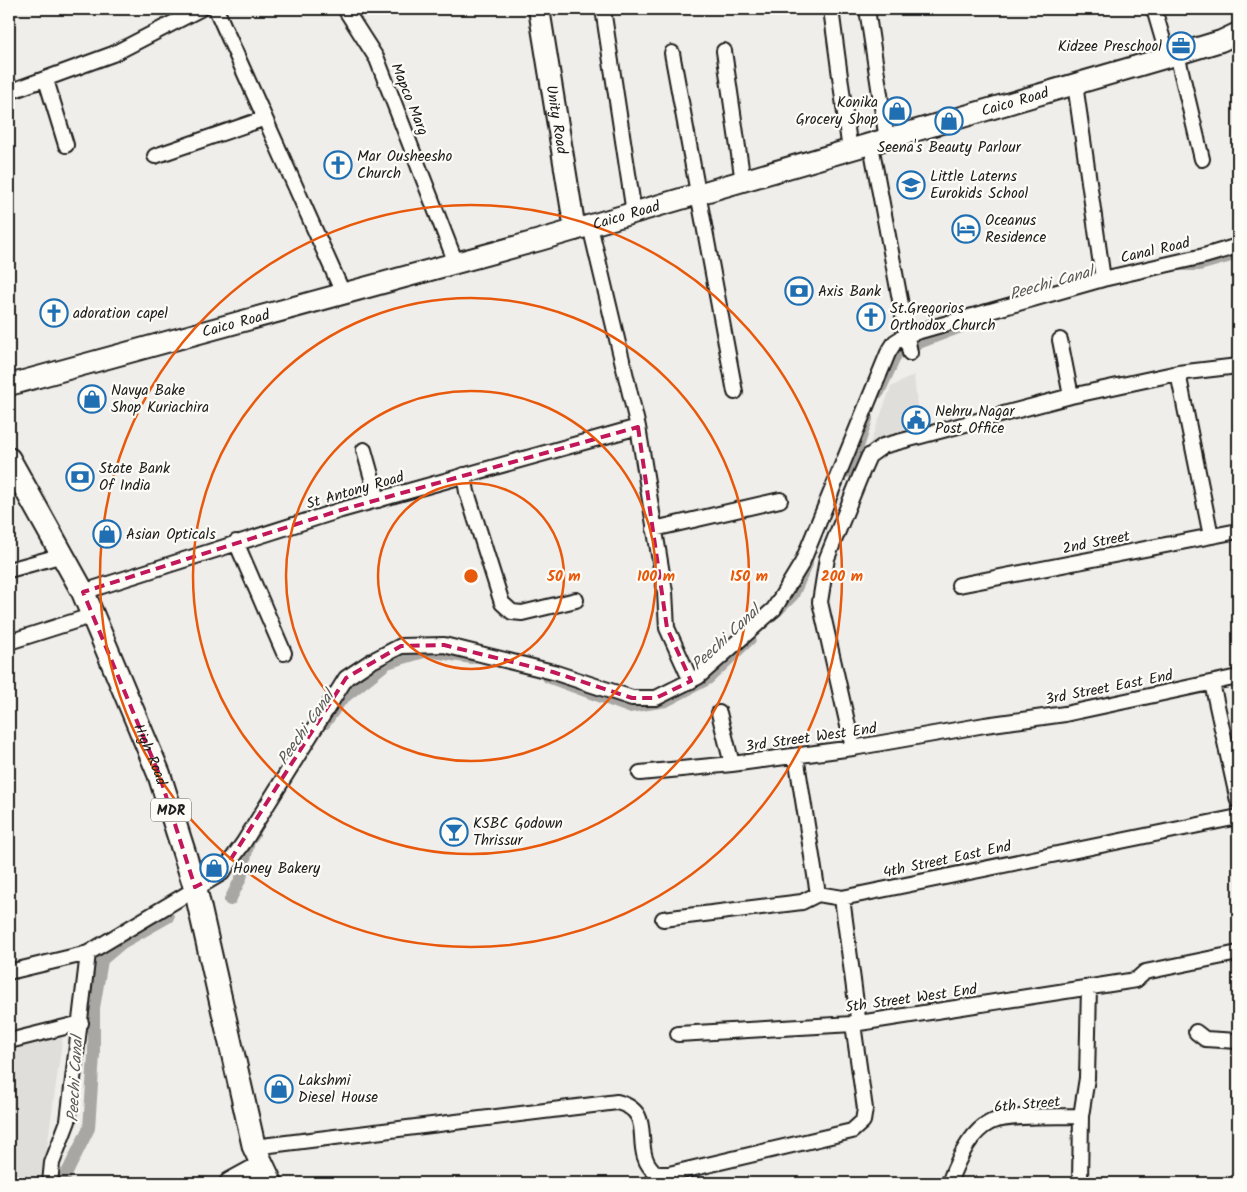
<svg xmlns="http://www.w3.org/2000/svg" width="1247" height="1192" font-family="Kalam,sans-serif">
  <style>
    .built { fill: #e0deda }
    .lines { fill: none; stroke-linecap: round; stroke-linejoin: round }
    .canal { stroke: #a8a7a3; stroke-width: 12 }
    .street-casing { stroke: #1c1c1c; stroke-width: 18 }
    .secondary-casing { stroke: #1c1c1c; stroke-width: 24 }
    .primary-casing { stroke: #1c1c1c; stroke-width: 26 }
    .street { stroke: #fdfcf7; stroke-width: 14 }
    .secondary { stroke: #fdfcf7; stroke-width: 20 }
    .primary { stroke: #fdfcf7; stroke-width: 22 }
    .marked { fill: none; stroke: #c2185b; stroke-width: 4; stroke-dasharray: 10 6; stroke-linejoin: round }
    .ring { fill: none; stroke: #e8590c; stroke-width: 2.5 }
    .labels { text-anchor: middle; stroke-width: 4.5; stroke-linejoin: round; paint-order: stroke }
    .shield { fill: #fdfcf7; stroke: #605f5e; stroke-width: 1 }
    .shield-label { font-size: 14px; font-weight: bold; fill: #1c1c1c }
    .poi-label { font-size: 15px; fill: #1c1c1c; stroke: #fdfcf7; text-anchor: start }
    .street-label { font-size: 15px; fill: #1c1c1c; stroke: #fdfcf7 }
    .water-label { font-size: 16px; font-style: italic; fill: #5b5b59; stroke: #fdfcf7 }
    .centre { fill: #e8590c; stroke: #fdfcf7; stroke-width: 2.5 }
    .ring-label { font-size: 15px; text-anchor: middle; font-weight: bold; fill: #e8590c; stroke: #fdfcf7; stroke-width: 4.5; stroke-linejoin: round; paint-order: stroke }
  </style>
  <rect width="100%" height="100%" fill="#f0eeea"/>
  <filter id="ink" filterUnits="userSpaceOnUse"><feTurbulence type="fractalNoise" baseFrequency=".02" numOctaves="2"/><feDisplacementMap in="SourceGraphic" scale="10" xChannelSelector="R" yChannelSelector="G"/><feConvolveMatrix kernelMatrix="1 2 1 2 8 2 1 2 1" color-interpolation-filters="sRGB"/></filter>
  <g filter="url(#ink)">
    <!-- built -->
    <path class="built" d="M914 375 919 426 923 424 929 434 869 446 891 387Z
      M63 1035 42 1183H9V1046Z"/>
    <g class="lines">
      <!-- canal -->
      <path class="canal" d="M1180 265H1199L1238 254
        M879 392 898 351 982 319
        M846 472 857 450 867 419
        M776 612 793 595 807 564
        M548 677 629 707 666 701 708 679 750 639
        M325 723 341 700 387 663 427 651 472 658
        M230 900 241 878 249 841 254 835
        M62 1183 89 1128 94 1055V1008L102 960 122 943 168 917"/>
      <!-- street casing -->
      <g class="street-casing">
        <path id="street" d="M216 9 343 293
          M345 9 377 59 456 263
          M603 9 634 213
          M831 9 850 151
          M867 9 887 140
          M1154 9 1168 57
          M724 51 743 182
          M672 53 735 392
          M1177 54 1202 159
          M46 80 66 145
          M1075 84 1103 279
          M9 92 113 54 200 9
          M871 145 910 353
          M155 156 263 119
          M590 226 638 427 665 592 667 628 691 681
          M1060 340 1071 396
          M1178 373 1238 366
          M364 450 378 500
          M464 475 467 492 502 603 512 612 522 613 576 600
          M654 529 780 500
          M236 542 284 653
          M9 570 63 555
          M959 585 1238 531
          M83 592 341 510 638 427
          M9 642 94 615
          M1212 683 1238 801
          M719 713 732 764
          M853 748 820 602 827 558 862 472 869 456 883 446 1071 396 1178 373 1211 536
          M796 756 818 894
          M640 773 732 764 853 748 985 725 1065 714 1238 677
          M663 919 802 902 818 894 842 898 1238 817
          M9 972 88 953 222 873 244 842 346 678 370 662 401 646 444 645 553 672 632 698H656L698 677 774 609 802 563 888 353 895 342 906 335 1103 279 1204 256 1238 246
          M1196 1032 1205 1039 1238 1041
          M678 1034 853 1024 1136 980 1145 972 1238 953
          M9 1041 81 1023
          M254 1147 617 1102C660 1113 627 1151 657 1174H669L852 1131 863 1121 865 1109 853 1024 858 1018 842 898
          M50 1183 52 1163 68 1121 88 953
          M949 1183C956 1164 969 1133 989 1123 1005 1114 1060 1117 1081 1116
          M1080 1183 1081 1116 1087 1078 1089 987"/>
      </g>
      <!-- secondary casing -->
      <g class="secondary-casing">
        <g id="secondary">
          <path id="s1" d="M539 9 575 230"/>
          <path id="s2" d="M9 385 540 240 1168 57 1221 41 1238 33"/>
          <path d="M230 1183 263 1165"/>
        </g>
      </g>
      <!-- primary casing -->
      <g class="primary-casing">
        <g id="primary">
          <path id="s3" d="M9 459 83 592 159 774 195 887 254 1147 271 1183"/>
        </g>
      </g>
      <!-- street -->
      <use href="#street" class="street"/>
      <!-- secondary -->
      <use href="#secondary" class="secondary"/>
      <!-- primary -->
      <use href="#primary" class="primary"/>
    </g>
  </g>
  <!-- marked area -->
  <path class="marked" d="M638 427 667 628 691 681 656 698H632L553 672 444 645 401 646 346 678 222 873 195 887 159 774 83 592 341 510Z"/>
  <!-- distance rings -->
  <g class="ring">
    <circle cx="471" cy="576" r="93"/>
    <circle cx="471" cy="576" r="185"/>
    <circle cx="471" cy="576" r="278"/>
    <circle cx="471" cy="576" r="371"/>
  </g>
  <!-- icons -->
  <defs>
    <g id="office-ring" transform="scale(1.4375)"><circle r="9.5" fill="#fdfcf7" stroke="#1f6fb2" stroke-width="1.5"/><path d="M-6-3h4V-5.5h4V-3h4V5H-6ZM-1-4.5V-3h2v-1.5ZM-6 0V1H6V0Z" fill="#1f6fb2"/></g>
    <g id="shop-ring" transform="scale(1.4375)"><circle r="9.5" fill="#fdfcf7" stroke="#1f6fb2" stroke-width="1.5"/><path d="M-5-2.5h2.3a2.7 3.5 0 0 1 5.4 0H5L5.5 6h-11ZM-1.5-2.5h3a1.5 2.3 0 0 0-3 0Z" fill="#1f6fb2"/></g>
    <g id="church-ring" transform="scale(1.4375)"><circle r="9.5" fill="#fdfcf7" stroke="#1f6fb2" stroke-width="1.5"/><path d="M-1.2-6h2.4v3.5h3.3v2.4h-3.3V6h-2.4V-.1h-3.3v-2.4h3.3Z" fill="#1f6fb2"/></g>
    <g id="school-ring" transform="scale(1.4375)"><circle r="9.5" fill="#fdfcf7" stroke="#1f6fb2" stroke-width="1.5"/><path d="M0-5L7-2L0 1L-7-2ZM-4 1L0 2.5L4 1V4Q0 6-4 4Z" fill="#1f6fb2"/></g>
    <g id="hotel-ring" transform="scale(1.4375)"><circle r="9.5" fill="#fdfcf7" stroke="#1f6fb2" stroke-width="1.5"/><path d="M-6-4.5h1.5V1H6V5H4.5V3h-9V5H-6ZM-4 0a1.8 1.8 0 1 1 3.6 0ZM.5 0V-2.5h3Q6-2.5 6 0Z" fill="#1f6fb2"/></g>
    <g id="bank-ring" transform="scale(1.4375)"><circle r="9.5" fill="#fdfcf7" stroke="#1f6fb2" stroke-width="1.5"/><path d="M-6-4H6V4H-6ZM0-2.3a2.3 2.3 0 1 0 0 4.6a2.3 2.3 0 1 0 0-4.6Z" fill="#1f6fb2"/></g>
    <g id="civic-ring" transform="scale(1.4375)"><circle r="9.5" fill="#fdfcf7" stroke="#1f6fb2" stroke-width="1.5"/><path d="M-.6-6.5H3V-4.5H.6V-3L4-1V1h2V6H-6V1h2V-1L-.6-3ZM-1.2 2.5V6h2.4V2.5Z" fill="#1f6fb2"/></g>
    <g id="bar-ring" transform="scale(1.4375)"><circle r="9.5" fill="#fdfcf7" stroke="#1f6fb2" stroke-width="1.5"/><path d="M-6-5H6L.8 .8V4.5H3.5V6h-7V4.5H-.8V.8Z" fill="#1f6fb2"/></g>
  </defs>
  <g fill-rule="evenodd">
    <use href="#office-ring" x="1181" y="46"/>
    <use href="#shop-ring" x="897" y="111"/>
    <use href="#shop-ring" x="949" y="121"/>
    <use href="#church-ring" x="338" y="165"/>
    <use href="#school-ring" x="911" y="185"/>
    <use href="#hotel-ring" x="966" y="229"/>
    <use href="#bank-ring" x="799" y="291"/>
    <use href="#church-ring" x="54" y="313"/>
    <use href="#church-ring" x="871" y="317"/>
    <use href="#shop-ring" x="92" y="399"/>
    <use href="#civic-ring" x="916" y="420"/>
    <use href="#bank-ring" x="80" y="477"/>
    <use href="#shop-ring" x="107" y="534"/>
    <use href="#bar-ring" x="454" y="832"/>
    <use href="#shop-ring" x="214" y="868"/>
    <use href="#shop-ring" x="279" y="1089"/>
  </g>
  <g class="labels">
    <!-- shield labels -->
    <rect class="shield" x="151" y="798.5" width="40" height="23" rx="4"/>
    <g class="shield-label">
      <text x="171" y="815">MDR</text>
    </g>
    <!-- poi labels -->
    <g class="poi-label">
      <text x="1162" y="51" text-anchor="end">Kidzee Preschool</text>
      <text x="878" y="107" text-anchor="end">Konika<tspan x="878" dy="17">Grocery Shop</tspan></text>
      <text x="949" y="152" text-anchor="middle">Seena's Beauty Parlour</text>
      <text x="357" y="161">Mar Ousheesho<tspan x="357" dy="17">Church</tspan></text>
      <text x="930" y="181">Little Laterns<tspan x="930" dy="17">Eurokids School</tspan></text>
      <text x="985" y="225">Oceanus<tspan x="985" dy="17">Residence</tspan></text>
      <text x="818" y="296">Axis Bank</text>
      <text x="890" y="313">St.Gregorios<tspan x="890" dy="17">Orthodox Church</tspan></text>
      <text x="73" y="318">adoration capel</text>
      <text x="111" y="395">Navya Bake<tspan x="111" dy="17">Shop Kuriachira</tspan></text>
      <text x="935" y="416">Nehru Nagar<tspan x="935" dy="17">Post Office</tspan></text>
      <text x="99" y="473">State Bank<tspan x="99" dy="17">Of India</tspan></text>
      <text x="126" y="539">Asian Opticals</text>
      <text x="473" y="828">KSBC Godown<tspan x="473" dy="17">Thrissur</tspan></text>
      <text x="233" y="873">Honey Bakery</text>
      <text x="298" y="1085">Lakshmi<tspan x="298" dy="17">Diesel House</tspan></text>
    </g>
    <!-- street labels -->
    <g class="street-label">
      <text transform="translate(410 99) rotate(68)" y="5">Mapco Marg</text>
      <text dy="5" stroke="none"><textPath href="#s2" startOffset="1045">Caico Road</textPath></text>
      <text dy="5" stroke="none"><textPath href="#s1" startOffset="112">Unity Road</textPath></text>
      <text dy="5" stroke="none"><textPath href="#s2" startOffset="640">Caico Road</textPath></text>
      <text transform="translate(1155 250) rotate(-13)" y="5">Canal Road</text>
      <text dy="5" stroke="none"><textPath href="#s2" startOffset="235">Caico Road</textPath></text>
      <text transform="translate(355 490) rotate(-16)" y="5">St Antony Road</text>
      <text transform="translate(1096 542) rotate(-11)" y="5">2nd Street</text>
      <text transform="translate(1109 687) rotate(-11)" y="5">3rd Street East End</text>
      <text transform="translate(811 737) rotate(-8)" y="5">3rd Street West End</text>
      <text dy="5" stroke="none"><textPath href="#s3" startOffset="328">High Road</textPath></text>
      <text transform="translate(947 859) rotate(-12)" y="5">4th Street East End</text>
      <text transform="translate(911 998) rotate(-8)" y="5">5th Street West End</text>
      <text transform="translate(1027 1104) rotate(-5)" y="5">6th Street</text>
    </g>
    <!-- water labels -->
    <g class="water-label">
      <text transform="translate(1051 282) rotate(-16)" y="6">Peechi Canal</text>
      <text transform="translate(725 637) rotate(-43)" y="6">Peechi Canal</text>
      <text transform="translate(305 727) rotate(-55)" y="6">Peechi Canal</text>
      <text transform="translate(74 1079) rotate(-87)" y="6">Peechi Canal</text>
    </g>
  </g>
  <circle cx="471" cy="576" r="8" class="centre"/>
  <g class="ring-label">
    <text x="564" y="581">50 m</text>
    <text x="656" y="581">100 m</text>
    <text x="749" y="581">150 m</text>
    <text x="842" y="581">200 m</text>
  </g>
  <!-- margin -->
  <rect width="1247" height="1192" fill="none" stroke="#fdfcf7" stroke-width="30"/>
  <rect x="15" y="15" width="1217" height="1162" fill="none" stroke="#1c1c1c" stroke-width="2" filter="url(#ink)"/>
</svg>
